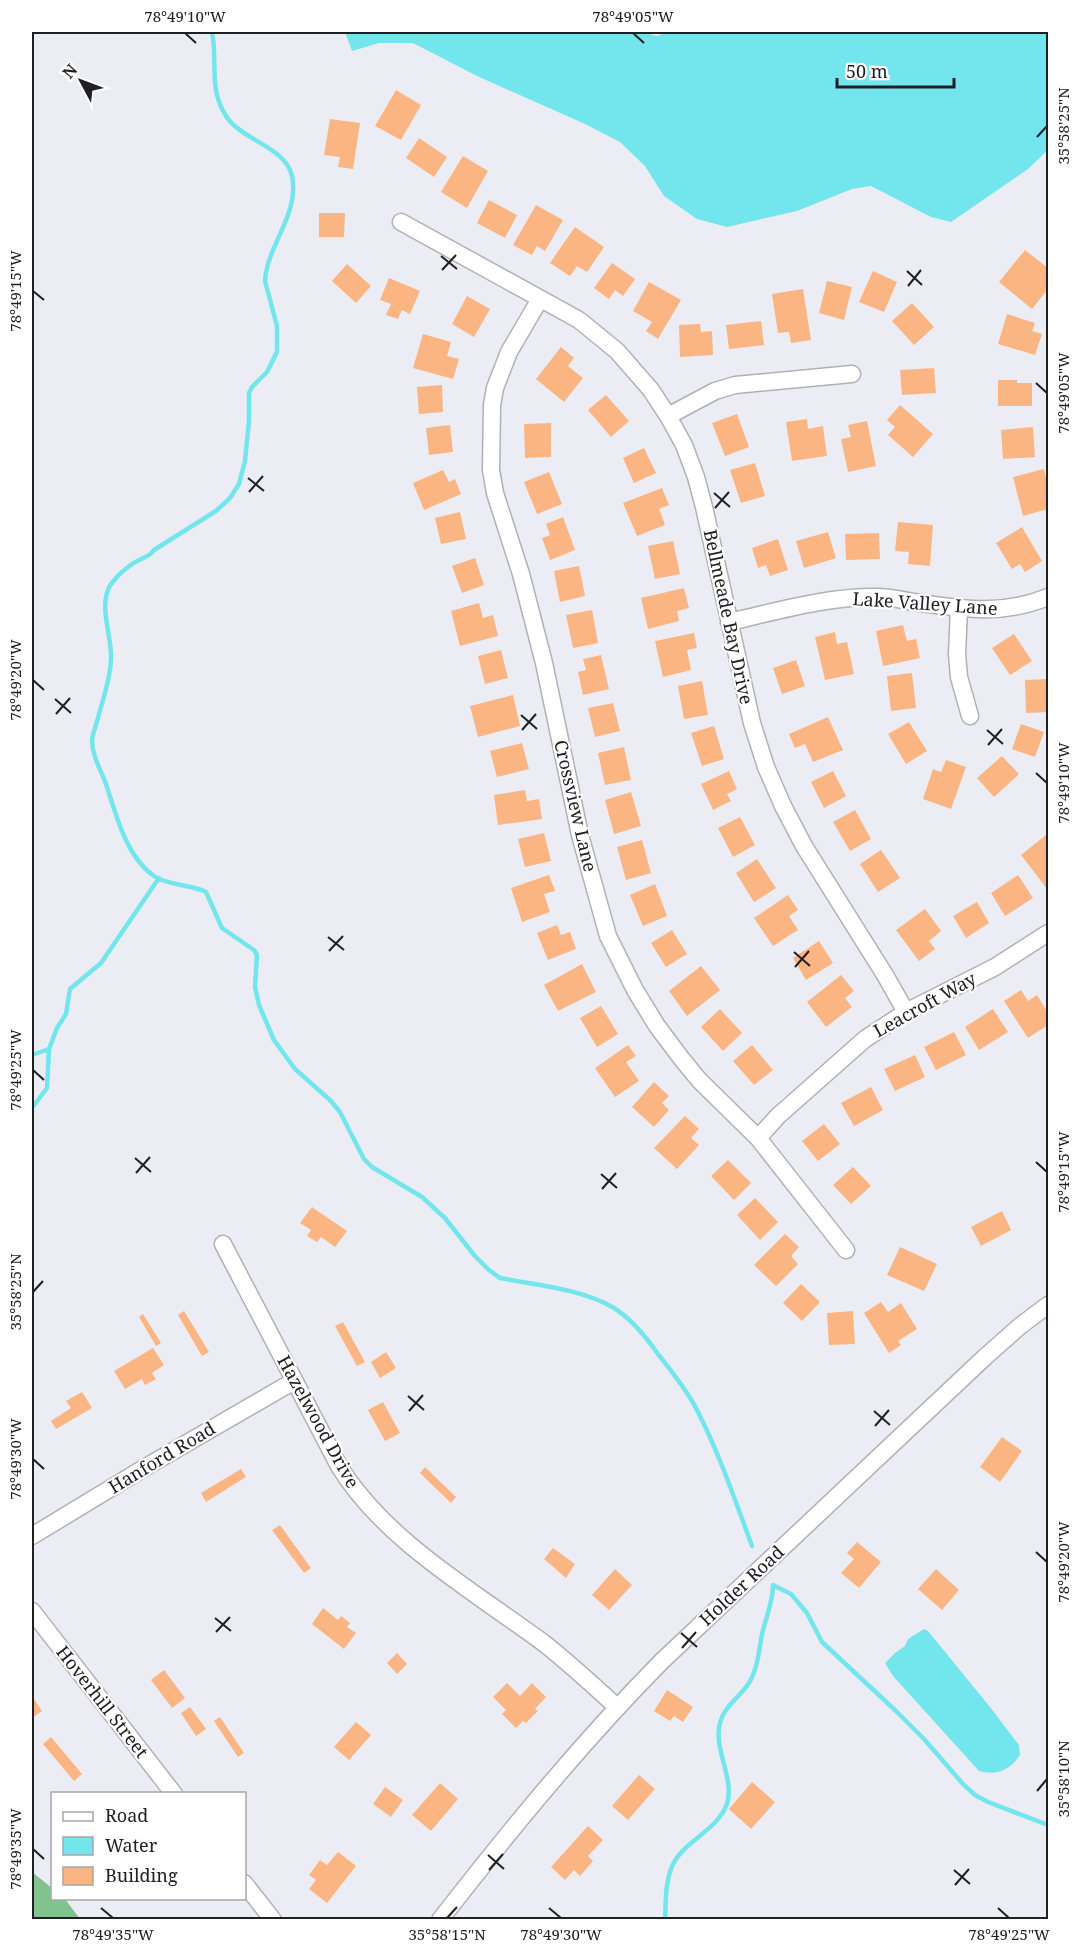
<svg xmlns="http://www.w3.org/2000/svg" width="1080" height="1951" font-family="'Noto Serif',serif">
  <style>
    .forest { fill: #80c38c }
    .water { fill: #73e5ec }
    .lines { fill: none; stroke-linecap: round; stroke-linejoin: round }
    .stream { stroke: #73e5ec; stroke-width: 4.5 }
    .building { fill: #fbb583 }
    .minor-casing { stroke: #b0b0b8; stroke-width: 19 }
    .minor { stroke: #fff; stroke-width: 16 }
    .ticks { fill: none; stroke: #202023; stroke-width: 2 }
    .labels { text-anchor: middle; stroke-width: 4.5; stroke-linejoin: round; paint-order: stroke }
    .street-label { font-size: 18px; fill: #202023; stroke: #fff }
    .neatline { fill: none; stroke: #202023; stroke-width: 2 }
    .ticks-label { font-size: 15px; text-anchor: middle; fill: #202023 }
  </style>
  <rect width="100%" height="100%" fill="#ecedf4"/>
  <!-- forest -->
  <path class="forest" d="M32 1872 52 1888V1898L65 1899 80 1919H32Z"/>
  <!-- water -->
  <path class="water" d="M345 32H642L657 36 668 32H1048V150L1028 169 951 222 931 217 871 186 852 189 797 211 727 227 697 219 664 196 645 166 620 142 585 124 477 76 413 43H379L352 51Z
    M924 1629 928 1631 990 1707 1019 1745 1020 1755C1010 1770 998 1776 979 1771L893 1676 885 1663 895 1653 905 1646 908 1639Z"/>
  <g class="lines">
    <!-- stream -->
    <path class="stream" d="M212 32C218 60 208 88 226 116 241 140 286 147 292 176 300 214 267 245 265 281L277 326V352L267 372 252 387 249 393V421L245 461 239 484 230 498 216 511 154 550C150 556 145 557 139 560 129 565 118 575 111 584 97 605 113 638 111 660 110 680 103 699 98 718 96 725 93 733 92 740 92 756 101 770 106 784 116 814 126 857 154 876 169 886 190 884 206 892L222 928 254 950 257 955 255 987 259 1005 274 1040 295 1069 330 1100 340 1112 364 1159 372 1167 422 1197 445 1218 474 1255 489 1270 500 1278C536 1285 582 1289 614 1308 632 1319 646 1337 658 1354 672 1372 687 1390 697 1410 719 1453 735 1500 752 1546
      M32 1055 49 1049
      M32 1108 47 1088 49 1049 57 1028 66 1014 70 989 101 963 159 878
      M665 1920C666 1903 665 1885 671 1869 681 1841 716 1833 727 1804 735 1779 713 1749 720 1723 724 1706 740 1697 749 1683 758 1668 759 1650 762 1634 766 1617 773 1602 773 1585L791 1594 807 1613 822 1642 896 1711 924 1739 963 1784 975 1795 988 1802 1048 1825"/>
  </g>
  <!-- building -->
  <path class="building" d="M396 90 421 105 401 140 375 126Z
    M330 119 360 123 353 169 338 167 340 157 324 155Z
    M419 138 447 157 434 177 406 158Z
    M463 156 488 171 467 208 441 192Z
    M489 200 517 215 505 238 477 223Z
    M536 205 563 220 545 251 537 246 532 255 513 245Z
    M319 213H345L344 237H319Z
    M575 227 604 247 587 272 577 266 570 276 550 263Z
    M1025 250 1048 268V289L1032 309 999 282Z
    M612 263 635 279 623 296 615 290 609 299 594 288Z
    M347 264 371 286 356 303 332 281Z
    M873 271 897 282 884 312 859 302Z
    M389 278 420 291 410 314 402 310 398 319 386 315 391 304 380 300Z
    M827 281 852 287 844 320 819 313Z
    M649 282 681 300 658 339 646 331 652 322 633 311Z
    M803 289 811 340 791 343 789 332 778 333 772 294Z
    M467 296 490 309 474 337 452 324Z
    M912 303 934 327 914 345 892 321Z
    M1007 314 1035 323 1032 331 1042 334 1035 355 998 344Z
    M761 321 764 345 729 349 726 325Z
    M700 324 701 332 712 331 713 355 680 357 679 325Z
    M423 334 451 342 447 356 459 359 453 379 413 368Z
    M561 347 574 358 568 366 583 378 564 402 536 379Z
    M934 368 936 393 902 395 900 370Z
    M998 380H1017V383H1032V406H998Z
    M442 385 443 412 419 414 417 387Z
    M606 395 629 421 611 437 588 410Z
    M900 405 933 434 913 457 888 435 895 427 887 420Z
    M737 414 749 447 725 456 712 423Z
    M807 419 808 429 823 426 827 456 792 461 786 422Z
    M867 421 876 466 848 472 841 439 851 437 848 425Z
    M551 423V457L525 458 524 424Z
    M450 425 453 452 429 455 426 428Z
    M1033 427 1035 457 1003 459 1001 430Z
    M644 448 656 473 634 483 623 458Z
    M755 463 765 496 741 503 730 470Z
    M1044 469 1048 485V509L1023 516 1013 477Z
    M443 470 449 482 455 479 461 494 424 510 413 483Z
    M549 472 562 504 537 514 524 482Z
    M662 488 669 505 659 509 665 525 637 536 623 503Z
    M460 512 466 539 441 544 435 518Z
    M563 517 575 550 550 560 542 538 550 535 546 524Z
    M898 522 933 525 930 566 908 564 909 552 895 551Z
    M1022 527 1042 561 1025 572 1020 564 1012 569 996 543Z
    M828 532 836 558 804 568 796 541Z
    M879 533 880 559 846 560 845 534Z
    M778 539 788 570 770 576 766 565 758 568 752 548Z
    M673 541 680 574 655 579 648 546Z
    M475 558 484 585 462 593 452 566Z
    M579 566 585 596 560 602 554 571Z
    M684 588 689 608 677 611 679 621 648 629 641 598Z
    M479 603 483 618 493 615 498 636 460 646 451 611Z
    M592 610 598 643 573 648 566 615Z
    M903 625 907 641 916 639 920 658 883 666 876 631Z
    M835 632 837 644 847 642 854 674 825 680 815 637Z
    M694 633 697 648 687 650 691 670 663 677 655 641Z
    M1014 634 1032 661 1010 675 992 648Z
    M501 650 508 678 485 684 478 656Z
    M601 655 609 689 583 695 578 672 586 670 583 659Z
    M796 660 805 686 782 694 773 668Z
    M912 673 916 708 891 711 887 676Z
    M1048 679V712L1026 713 1025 680Z
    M702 681 708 715 684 719 678 686Z
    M513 695 520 726 478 737 470 706Z
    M613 703 620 731 595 737 588 708Z
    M828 717 843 750 813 762 805 744 795 748 789 734Z
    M909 722 927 751 906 764 888 734Z
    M1021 724 1044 732 1035 757 1012 749Z
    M714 726 724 759 702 766 691 733Z
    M522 743 529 769 497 777 490 751Z
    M624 747 631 780 605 785 598 753Z
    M1002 756 1019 774 994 797 977 778Z
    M946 760 966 767 951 809 923 799 933 769 941 772Z
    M729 771 737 789 727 794 731 801 713 810 701 784Z
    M833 771 846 796 824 808 811 782Z
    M525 790 527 801 539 799 542 819 498 825 494 795Z
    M631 792 641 826 614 834 605 800Z
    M855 810 871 839 850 851 833 822Z
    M740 817 755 845 733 857 718 828Z
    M544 833 551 861 525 867 518 839Z
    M1046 835 1048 838V890L1021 855Z
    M642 840 651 873 626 880 617 847Z
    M881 850 900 878 878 892 860 864Z
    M757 859 776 888 754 902 736 873Z
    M549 875 555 891 544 894 550 912 522 922 511 888Z
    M1018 875 1033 898 1005 916 991 893Z
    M655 884 667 916 643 926 630 895Z
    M788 895 798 910 789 916 798 930 773 946 754 918Z
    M977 902 989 923 966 938 953 916Z
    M925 909 941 931 929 941 935 949 919 961 896 930Z
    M557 925 561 935 570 932 576 949 548 960 537 933Z
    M672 930 687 954 666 967 651 943Z
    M819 941 833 963 806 980 793 958Z
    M582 964 596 992 558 1011 544 985Z
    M701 966 720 990 687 1016 669 991Z
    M841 975 854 991 845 998 852 1007 826 1027 807 1002Z
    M1021 990 1028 1001 1037 995 1048 1013V1025L1028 1038 1004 1001Z
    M601 1006 618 1034 597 1047 580 1018Z
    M720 1009 742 1033 723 1051 701 1027Z
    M993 1009 1008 1032 979 1050 965 1027Z
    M954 1032 966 1055 936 1070 924 1047Z
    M628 1045 636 1056 626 1062 639 1081 615 1097 595 1068Z
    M752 1045 773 1070 754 1085 733 1061Z
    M915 1055 925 1077 895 1091 884 1069Z
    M654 1082 669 1096 662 1103 669 1110 654 1127 632 1107Z
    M871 1087 883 1110 854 1126 841 1103Z
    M685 1116 699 1129 691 1138 699 1145 677 1169 654 1148Z
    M824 1124 840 1144 818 1161 802 1141Z
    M728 1160 751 1183 734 1200 711 1176Z
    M853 1167 871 1186 851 1204 833 1185Z
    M755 1198 778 1222 760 1240 737 1215Z
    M312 1207 347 1231 335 1247 321 1237 317 1242 307 1236 311 1230 300 1223Z
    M1002 1211 1011 1230 981 1246 971 1227Z
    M785 1234 799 1247 791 1256 798 1264 776 1286 754 1265Z
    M900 1247 937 1264 924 1291 887 1275Z
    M801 1284 820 1302 802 1321 783 1303Z
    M881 1302 888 1312 901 1303 917 1329 898 1341 901 1345 889 1353 864 1313Z
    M184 1311 209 1352 202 1356 178 1315Z
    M853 1311 855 1344 829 1345 827 1313Z
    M143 1314 161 1343 156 1346 139 1317Z
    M343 1322 365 1362 357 1366 335 1326Z
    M153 1348 164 1365 152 1373 156 1379 145 1385 142 1379 125 1389 114 1371Z
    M386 1352 396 1368 380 1378 371 1362Z
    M82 1392 92 1408 56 1429 51 1421 71 1408 66 1401Z
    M383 1402 400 1433 385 1441 368 1410Z
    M1002 1437 1022 1451 1000 1482 980 1467Z
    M425 1467 456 1497 451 1503 420 1473Z
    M241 1469 246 1477 206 1502 201 1493Z
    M280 1525 311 1568 304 1573 272 1530Z
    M857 1542 881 1562 859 1588 841 1573 854 1559 847 1553Z
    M553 1548 575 1564 566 1578 544 1559Z
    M615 1569 632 1585 609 1610 592 1595Z
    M936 1569 959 1590 942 1610 918 1589Z
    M323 1608 338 1620 341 1616 350 1623 347 1627 356 1633 344 1649 312 1624Z
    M397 1653 407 1664 397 1674 387 1663Z
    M164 1670 185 1698 172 1708 151 1680Z
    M507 1683 520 1696 532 1683 546 1697 535 1709 538 1711 526 1723 523 1721 516 1728 502 1714 506 1710 493 1697Z
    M667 1690 693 1707 683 1722 674 1716 670 1721 654 1711Z
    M32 1696 42 1711 32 1718Z
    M190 1707 206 1729 196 1736 181 1713Z
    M220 1717 244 1753 238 1757 214 1721Z
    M356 1722 371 1735 349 1760 334 1747Z
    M51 1737 82 1774 74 1781 43 1744Z
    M639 1775 655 1789 628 1820 612 1806Z
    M752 1782 775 1802 751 1829 729 1809Z
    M440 1783 458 1799 431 1831 412 1815Z
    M385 1787 403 1800 391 1817 373 1804Z
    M588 1826 603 1840 588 1856 593 1861 580 1876 574 1870 565 1880 551 1867Z
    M338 1852 356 1866 327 1903 309 1889 316 1880 309 1875 320 1860 327 1865Z"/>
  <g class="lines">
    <!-- minor casing -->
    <g class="minor-casing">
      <path id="minor" d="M401 222 579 320 617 351 651 390 668 416 684 445 696 477 704 507 752 723 766 767 783 806 804 846 885 975 906 1012
        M540 299 509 352 495 388 492 405 491 470 495 493 521 574 544 663 580 835 608 936 635 990 657 1026 681 1058 699 1080 758 1138 846 1250
        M668 416 715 391 735 385 852 374
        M959 608 957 654 959 677 970 716
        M729 622C778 611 828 596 878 597 890 597 902 600 914 602 963 609 1001 616 1048 597
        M758 1138 778 1116 865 1039 906 1012 995 967 1048 933
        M223 1244 339 1466C385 1541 475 1592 545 1644 570 1664 594 1686 617 1707
        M32 1536 144 1468 294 1381
        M32 1611 174 1794
        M244 1883 273 1920
        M440 1920C510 1830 582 1742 662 1661L985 1357 1020 1326 1048 1305"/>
    </g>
    <!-- minor -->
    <use href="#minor" class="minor"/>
  </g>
  <!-- ticks -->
  <path class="ticks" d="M185 33 196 43M633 33 644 43M1037 137 1047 126M441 256 457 269M442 270 456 255M907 271 922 285M908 286 921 270M33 291 44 300M1036 383 1047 393M248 478 264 491M249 492 263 476M714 493 730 507M715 508 729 492M33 680 44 690M55 699 71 713M56 714 70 698M521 715 537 729M522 730 536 714M987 730 1003 744M988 745 1002 729M1036 773 1047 783M328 937 344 950M329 951 343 936M794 952 810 966M795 967 809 951M33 1070 44 1080M135 1158 151 1172M1036 1162 1047 1172M136 1173 150 1157M601 1174 617 1188M602 1189 616 1173M33 1292 43 1281M408 1396 424 1410M409 1411 423 1395M874 1411 890 1425M875 1426 889 1410M33 1459 44 1469M1036 1552 1047 1562M215 1618 231 1631M216 1632 230 1617M681 1633 697 1647M682 1648 696 1632M1037 1791 1047 1779M33 1849 44 1859M488 1855 504 1869M489 1870 503 1854M954 1870 970 1884M955 1885 969 1869M101 1908 113 1918M549 1908 561 1918M998 1908 1009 1918M447 1918 457 1907"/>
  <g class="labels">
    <!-- street labels -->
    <g class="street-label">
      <text transform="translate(925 604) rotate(4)" y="6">Lake Valley Lane</text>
      <text transform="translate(728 617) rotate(78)" y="6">Bellmeade Bay Drive</text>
      <text transform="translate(575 806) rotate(77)" y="6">Crossview Lane</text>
      <text transform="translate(925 1005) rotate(-29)" y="6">Leacroft Way</text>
      <text transform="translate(318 1422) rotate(61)" y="6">Hazelwood Drive</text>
      <text transform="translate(162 1458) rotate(-31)" y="6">Hanford Road</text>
      <text transform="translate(742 1586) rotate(-43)" y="6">Holder Road</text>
      <text transform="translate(102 1702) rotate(52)" y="6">Hoverhill Street</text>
    </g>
  </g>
  <!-- border -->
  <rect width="1080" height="1951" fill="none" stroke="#ffffff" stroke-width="66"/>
  <!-- legend -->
  <rect x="51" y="1792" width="195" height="108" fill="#ffffff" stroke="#a6a6a7" stroke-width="1.5"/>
  <rect x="63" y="1812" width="30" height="9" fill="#ffffff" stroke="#a6a6a7" stroke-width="1.5"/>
  <text x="105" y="1822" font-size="18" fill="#202023">Road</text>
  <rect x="63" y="1837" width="30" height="18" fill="#73e5ec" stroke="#a6a6a7" stroke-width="1.5"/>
  <text x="105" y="1852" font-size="18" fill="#202023">Water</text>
  <rect x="63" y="1867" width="30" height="18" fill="#fbb583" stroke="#a6a6a7" stroke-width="1.5"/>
  <text x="105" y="1882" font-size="18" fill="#202023">Building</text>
  <!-- north arrow -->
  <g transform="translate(81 81) rotate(311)" stroke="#ffffff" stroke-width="4.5" paint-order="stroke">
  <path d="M0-4.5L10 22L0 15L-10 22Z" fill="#202023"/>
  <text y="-9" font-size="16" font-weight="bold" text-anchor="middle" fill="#202023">N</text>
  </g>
  <!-- scale -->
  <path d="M837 78v9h117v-9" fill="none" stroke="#202023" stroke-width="3"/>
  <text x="846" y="78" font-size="18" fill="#202023" stroke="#ffffff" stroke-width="4.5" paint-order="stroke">50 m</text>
  <rect x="33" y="33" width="1014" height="1885" class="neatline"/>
  <g class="ticks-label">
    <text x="185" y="22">78°49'10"W</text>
    <text x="633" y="22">78°49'05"W</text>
    <text transform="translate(1064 126) rotate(-90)" y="5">35°58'25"N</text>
    <text transform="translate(16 291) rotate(-90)" y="5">78°49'15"W</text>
    <text transform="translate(1064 393) rotate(-90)" y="5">78°49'05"W</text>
    <text transform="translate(16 680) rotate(-90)" y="5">78°49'20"W</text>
    <text transform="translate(1064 783) rotate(-90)" y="5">78°49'10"W</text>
    <text transform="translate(16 1070) rotate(-90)" y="5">78°49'25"W</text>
    <text transform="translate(1064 1172) rotate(-90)" y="5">78°49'15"W</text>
    <text transform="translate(16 1292) rotate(-90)" y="5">35°58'25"N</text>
    <text transform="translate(16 1459) rotate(-90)" y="5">78°49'30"W</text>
    <text transform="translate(1064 1562) rotate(-90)" y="5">78°49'20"W</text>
    <text transform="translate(1064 1779) rotate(-90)" y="5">35°58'10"N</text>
    <text transform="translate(16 1849) rotate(-90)" y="5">78°49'35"W</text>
    <text x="113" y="1940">78°49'35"W</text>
    <text x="447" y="1940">35°58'15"N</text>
    <text x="561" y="1940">78°49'30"W</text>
    <text x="1009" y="1940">78°49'25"W</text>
  </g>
</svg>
